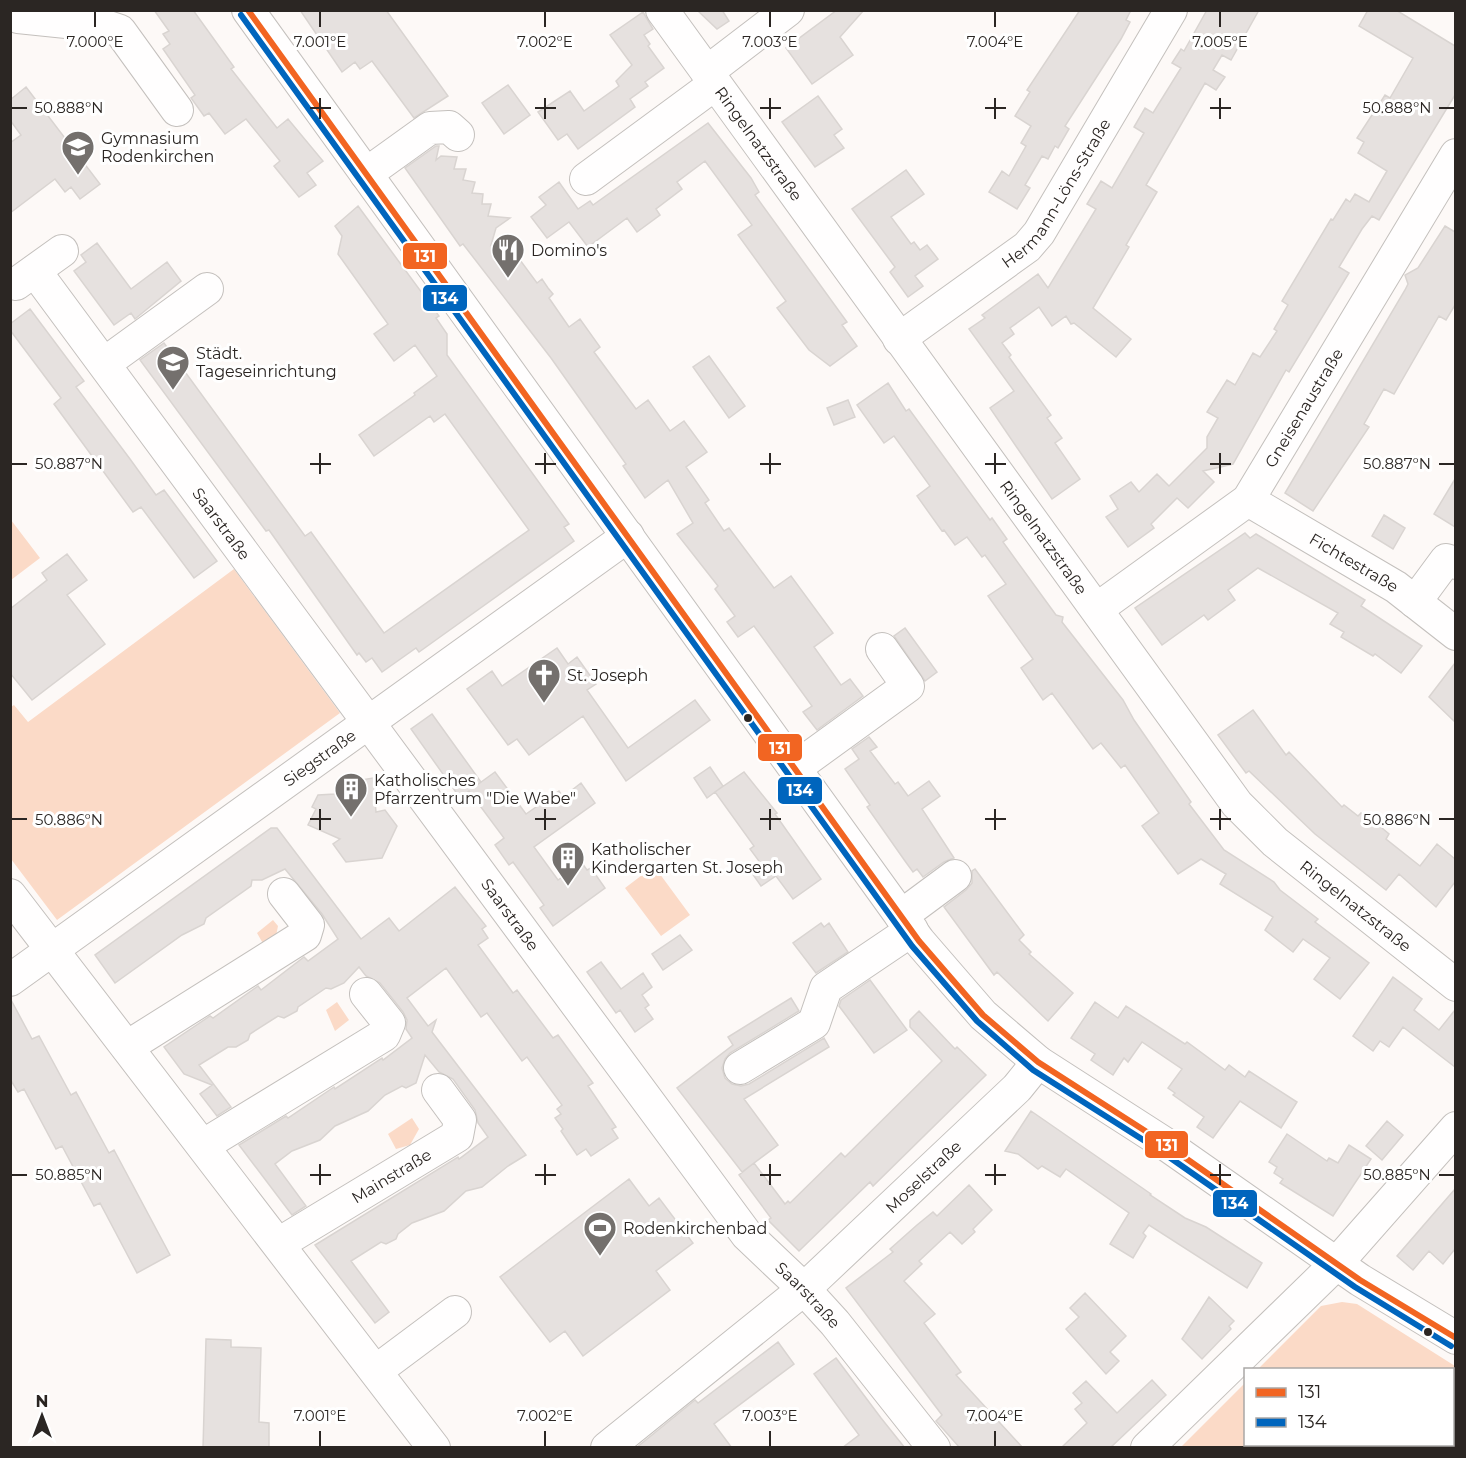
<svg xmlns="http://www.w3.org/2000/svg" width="1466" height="1458" font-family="Montserrat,sans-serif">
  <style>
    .green { fill: #fbdac7 }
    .building { fill: #e6e1df; stroke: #d9d4d1; stroke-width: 1.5 }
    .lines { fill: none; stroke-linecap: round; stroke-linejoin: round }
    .minor-casing { stroke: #c4c0bd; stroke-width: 34 }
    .minor { stroke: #fffefe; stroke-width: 32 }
    .bus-1-casing { stroke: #fff; stroke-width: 10 }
    .bus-2-casing { stroke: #fff; stroke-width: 10 }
    .bus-1 { stroke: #f26522; stroke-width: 6 }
    .bus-2 { stroke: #0065bd; stroke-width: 6 }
    .ticks { fill: none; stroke: #2b2623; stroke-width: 2 }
    .bus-dot { fill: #2b2623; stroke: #fff; stroke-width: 2 }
    .labels { text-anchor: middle; stroke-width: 6; stroke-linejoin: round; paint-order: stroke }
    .poi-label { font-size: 16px; fill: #2b2623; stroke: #fff; text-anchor: start }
    .street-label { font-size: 16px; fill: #2b2623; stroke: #fff }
    .ticks-label { font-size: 15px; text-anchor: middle; fill: #2b2623; stroke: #fff; stroke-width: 6; stroke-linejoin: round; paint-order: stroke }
    .line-badge { stroke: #fff; stroke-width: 2 }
    .badge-label { font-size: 16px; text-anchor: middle; font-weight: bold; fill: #fff }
  </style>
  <rect width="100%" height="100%" fill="#fdf9f7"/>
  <!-- green -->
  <path class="green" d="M11 520 40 558 11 580 10 521Z
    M234 569 340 713 57 920 11 859V707L14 705 28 722Z
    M654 866 690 915 661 936 625 888Z
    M273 920 278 926 275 941 265 947 257 933Z
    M337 1002 349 1020 335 1031 326 1010Z
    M412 1118 419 1129 410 1145 396 1149 388 1134Z
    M1342 1302 1357 1304 1455 1366V1447H1181L1245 1383 1246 1444H1452V1370L1258 1369 1321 1306Z"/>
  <!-- building -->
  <path class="building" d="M154 10H193L234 67 231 69 277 128 288 119 323 161 307 173 316 185 299 197 274 166 280 161 246 119 225 134 209 113 204 116 191 98 195 95 163 49 170 44 163 34 169 31Z
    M300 10H386L448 96 414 118 372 61 360 69 355 62 342 72Z
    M697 10H722L729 21 717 29Z
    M837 10H864L840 37 853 55 812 84 786 48Z
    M1080 10H1131L1126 20 1130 22 1121 39 1065 126 1069 129 1058 148 1055 146 1048 159 1042 156 1025 185 1030 188 1017 209 989 192 1002 171 1009 176 1026 146 1021 143 1031 126 1015 116 1030 92 1027 90Z
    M1207 10H1259L1231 60 1222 55 1213 70 1225 77 1216 90 1205 83 1146 185 1157 192 1126 245 1129 247 1093 308 1131 339 1116 357 1074 323 1071 324 1066 316 1052 326 1039 307 1010 328 1014 334 1002 343 1011 355 1009 357 1051 415 1047 418 1062 438 1055 443 1080 479 1052 499 990 408 1014 391 969 329 985 318 982 315 1038 274 1048 288 1096 209 1087 204 1101 181 1112 188 1144 133 1134 127 1145 108 1153 113 1181 68 1172 63 1181 49 1184 51Z
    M1368 10H1396L1455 46V95L1379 220 1372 216 1362 229 1339 267 1349 273 1289 372 1286 370 1233 464 1203 471 1214 482 1188 508 1177 498 1151 524 1154 528 1128 547 1106 517 1118 509 1110 496 1131 482 1139 492 1157 474 1169 486 1207 448V437L1218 418 1207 412 1227 380 1235 385 1253 353 1260 357 1277 331 1274 329 1288 305 1282 301 1331 219 1333 220 1346 199 1350 202 1355 194 1369 202 1387 171 1358 153 1364 142 1357 138 1385 95 1390 98 1413 58 1359 26Z
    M643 12 653 29 644 35 650 44 648 46 664 68 645 82 648 86 630 99 635 107 578 149 567 134 558 140 538 112 570 91 584 111 619 86 616 81 632 65 610 35Z
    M508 85 530 115 504 134 482 103Z
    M26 87 100 184 80 199 71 187 65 192 55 179 10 213V143L21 135 10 120V100Z
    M818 96 842 129 834 135 844 148 815 167 782 122Z
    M708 123 751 178 759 192 755 195 847 322 842 325 857 346 830 366 809 350 777 308 786 301 738 235 752 225 705 161 677 182 682 189 656 209 660 215 637 232 627 218 588 247 569 222 547 238 531 217 546 205 539 197 559 182 578 209 590 201 593 205Z
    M436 146H439L436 160 441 156 457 157 454 169H466L463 180 475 182 472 193 483 194 482 204H491L488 216 510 218 496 228 491 245 503 237 537 283 542 279 548 288 553 294 549 298 569 327 580 319 600 347 594 352 636 409 648 400 670 431 684 421 707 452 686 467 709 500 705 503 724 531 729 528 774 588 791 576 833 633 814 647 841 685 850 679 863 696 817 730 803 712 812 706 754 626 738 637 727 622 735 616 715 589 718 586 677 534 693 523 668 480 645 498 623 466 626 464 551 358 463 244 460 246 405 168Z
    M906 170 924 194 891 217 911 244 914 242 920 250 927 245 938 259 915 276 923 286 908 297 890 272 895 267 852 209Z
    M358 206 439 316 436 318 447 334V355L569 524 564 527 574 541 419 652 416 648 382 672 372 658 366 662 359 653 357 655 269 530 266 531 140 360 164 343 305 536 311 532 384 633 529 530 445 414 434 422 430 416 374 456 359 435 415 395 414 393 437 376 415 345 394 361 374 334 388 324 338 254 342 236 335 226Z
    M1445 226 1455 232V305L1446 320 1439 316 1394 394 1384 389 1364 424 1369 427 1313 511 1285 493 1405 290 1408 284 1405 275 1418 268Z
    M97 243 131 289 167 262 181 281 135 319 131 313 114 325 74 271 86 262 81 255Z
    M30 309 84 381 76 387 130 459 156 495 164 490 217 561 194 578 141 507 133 512 54 404 61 398 10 330V324Z
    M709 356 745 406 729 418 693 367Z
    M888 383 906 411 909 409 990 520 992 518 1007 539 1003 542 1056 615 1063 617 1062 622 1123 700 1134 720 1191 802 1189 804 1224 850 1274 882 1280 890 1318 919 1315 922 1369 963 1340 999 1314 979 1330 958 1303 939 1293 952 1265 930 1273 917 1220 884 1226 874 1201 859 1178 874 1142 826 1159 813 1125 765 1121 768 1101 743 1093 749 1052 693 1043 700 1021 668 1033 659 988 596 1006 584 985 555 982 557 967 537 955 545 944 530 942 531 917 496 930 486 894 436 884 443 857 405Z
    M848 400 855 417 834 425 827 408Z
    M1455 479V527L1434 514Z
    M1384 515 1405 528 1393 549 1372 536Z
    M1245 533 1250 538 1256 534 1365 600 1361 606 1422 646 1401 673 1375 654 1373 656 1341 637 1344 632 1330 624 1338 613 1258 568 1228 590 1235 600 1208 620 1204 615 1162 645 1135 608Z
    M67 554 87 580 67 595 105 644 32 700 10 673V609L47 580 42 573Z
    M905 628 937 672 925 681 894 636Z
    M557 648 568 664 577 657 596 684 587 690 628 748 695 700 710 720 626 781 583 716 529 755 517 739 508 745 467 689 492 671 502 686Z
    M1455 663V722L1429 697Z
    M1253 710 1286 755 1289 752 1342 807 1344 805 1358 816 1361 813 1382 828 1389 834 1386 839 1420 866 1437 844 1455 859V882L1436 907 1399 874 1386 890 1315 834 1249 771 1246 773 1218 735Z
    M432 714 481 782 477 785 495 772 526 814 559 791 563 797 581 783 595 803 534 847 558 880 582 863 587 870 591 868 605 888 553 926 540 908 544 905 513 862 509 865 495 845 504 838 469 791 460 798 411 729Z
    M869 737 877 747 870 751 895 784 898 782 908 796 929 781 940 796 922 809 954 858 944 862 923 877 917 869 913 872 905 861 867 807 870 805 845 769 859 759 852 749Z
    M710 767 723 786 707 798 694 778Z
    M744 772 777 813 775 814 821 879 793 899 776 876 761 886 749 869 759 861 750 849 754 846 715 792Z
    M354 777 355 781 373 778 376 812 385 810 397 826 382 858 346 862 333 844 340 839 308 825 316 809 312 807 318 795 335 794 342 778Z
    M271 828H277L361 939 389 918 399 931 455 887 486 926 482 929 488 938 478 945 513 993 517 990 553 1038 558 1035 593 1083 588 1086 616 1127 612 1129 618 1138 591 1156 586 1149 577 1155 561 1131 563 1129 555 1118 561 1114 557 1109 562 1105 527 1057 522 1061 487 1013 481 1017 446 968 407 998 428 1026 436 1020 432 1032 526 1155 508 1166 482 1187 466 1191 444 1211 412 1223 398 1234 396 1239 386 1244 381 1242 351 1261 389 1312 375 1323 315 1245 458 1157 459 1159 488 1137 478 1123 475 1110 453 1079 439 1072 425 1055 416 1083 406 1088 402 1086 385 1095 368 1111 335 1126 320 1140 292 1151 275 1164 306 1206 292 1215 239 1145 286 1116 288 1118 334 1087 335 1089 382 1058 383 1060 412 1038 406 1029 407 1020 403 1012 380 983 366 976 359 967 344 983 331 989 326 988 298 1007 297 1011 284 1018 278 1016 250 1034 248 1040 236 1047H228L199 1065 231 1107 217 1116 200 1094 212 1085 184 1074 164 1047 210 1016 213 1018 258 986 261 990 304 957 308 961 338 939 322 914 285 869 262 880H252L251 886 206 918 204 924 182 935 115 983 95 955Z
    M975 869 1024 935 1019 940 1031 952 1029 954 1073 993 1048 1021 997 972 994 975 944 907 966 890 972 883V871Z
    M821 923 824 927 829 923 848 952 816 973 793 943Z
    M680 935 692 950 663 970 652 954Z
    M601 962 621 989 643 973 652 987 642 995 649 1005 645 1008 653 1019 635 1032 620 1010 616 1013 587 972Z
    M1393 977 1422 999 1414 1010 1439 1030 1455 1010V1067L1403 1027 1389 1047 1380 1041 1373 1051 1353 1036Z
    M870 980 907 1030 874 1053 839 1006 841 1000Z
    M10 998 32 1039 39 1036 71 1095 76 1092 109 1153 114 1150 170 1255 137 1273 100 1203 94 1206 62 1146 56 1149 24 1089 18 1092 10 1079Z
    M791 998 799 1011 730 1053 725 1059 722 1068 725 1078 732 1084 741 1086 749 1084 824 1038 829 1047 744 1099 778 1145 742 1172 677 1088 733 1045 728 1037Z
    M1095 1002 1118 1018 1126 1006 1185 1044 1187 1042 1225 1070 1229 1065 1245 1077 1249 1071 1297 1102 1281 1128 1240 1101 1213 1138 1197 1127 1204 1117 1173 1095 1175 1093 1168 1088 1182 1069 1142 1042 1128 1062 1124 1058 1113 1075 1091 1060 1095 1054 1071 1038Z
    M919 1011 955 1049 957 1047 986 1075 873 1186 870 1182 799 1251 768 1220 771 1218 739 1175 754 1163 785 1204 788 1201 790 1203 841 1153 845 1157 942 1061 910 1027V1020Z
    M1031 1111 1151 1194 1150 1195 1185 1218 1206 1227 1262 1263 1247 1288 1149 1225 1143 1233 1146 1236 1133 1258 1110 1244 1129 1213 1066 1169 1060 1177 1042 1166 1038 1169 1018 1154 1005 1151Z
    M1387 1121 1403 1135 1382 1160 1366 1146Z
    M1287 1134 1327 1161 1329 1158 1338 1163 1349 1145 1371 1159 1333 1216 1280 1183 1283 1179 1274 1173 1277 1167 1269 1162Z
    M629 1179 649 1206 659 1198 693 1243 656 1271 670 1290 583 1356 565 1331 550 1342 500 1277Z
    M969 1185 992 1210 973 1229 975 1232 962 1244 950 1232 919 1261 922 1264 904 1281 935 1314 924 1323 961 1372 956 1375 1023 1448H960L936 1421 942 1415 846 1288 893 1252 890 1249 917 1225 933 1212 937 1216Z
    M1455 1189V1249L1443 1264 1429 1251 1413 1270 1397 1256Z
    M1085 1293 1126 1336 1110 1352 1119 1361 1106 1374 1066 1329 1079 1317 1070 1308Z
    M1209 1297 1234 1321 1229 1326 1231 1329 1202 1359 1182 1339Z
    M206 1339 231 1340V1347L261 1348 259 1422 269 1423V1448H203Z
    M778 1342 794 1364 714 1424 732 1448H636L695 1400 698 1403Z
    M836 1358 881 1418 905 1448H842L859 1435 814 1374Z
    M1152 1380 1166 1395 1110 1448H1061L1087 1423 1075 1409 1082 1403 1073 1393 1086 1381 1117 1413Z"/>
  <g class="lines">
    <!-- minor casing -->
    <g class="minor-casing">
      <g id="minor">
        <path d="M248 10 919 941 983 1015 1038 1062 1164 1143 1360 1280 1456 1338"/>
        <path id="s1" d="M662 10 1237 804 1275 842 1456 985"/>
        <path d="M18 17 105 26 120 31 177 110"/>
        <path d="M707 72 788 10"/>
        <path d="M366 174 430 128 449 127 458 135"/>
        <path d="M586 179 715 84"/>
        <path id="s2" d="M35 271 747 1235 804 1289 835 1323 934 1448"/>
        <path d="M16 284 62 251"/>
        <path id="s3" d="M899 339 1027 247 1039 233 1171 10"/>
        <path d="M105 363 207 289"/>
        <path id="s4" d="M1248 500 1396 587 1456 634"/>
        <path d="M1415 602 1446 560 1456 563"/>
        <path id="s5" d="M1097 609 1248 500 1456 155"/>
        <path d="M795 768 908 686 882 649"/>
        <path d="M10 895 434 1448"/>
        <path d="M901 916 955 876"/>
        <path id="s6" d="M10 980 628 536"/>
        <path d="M127 1047 305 935 308 925 284 894"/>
        <path d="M740 1068 814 1023 826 988 912 930"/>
        <path d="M204 1145 384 1035 389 1023 366 994"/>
        <path id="s7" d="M280 1243 457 1136 460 1120 438 1090"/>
        <path d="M376 1371 455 1312"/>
        <path id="s8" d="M607 1448 804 1289 1017 1088 1038 1062"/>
        <path d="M1147 1448 1336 1264 1456 1128"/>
      </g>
    </g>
    <!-- minor -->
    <use href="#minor" class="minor"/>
    <!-- bus-1 casing -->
    <g class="bus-1-casing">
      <path id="bus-1" d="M248 10 919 941 983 1015 1038 1062 1164 1143 1360 1280 1456 1338"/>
    </g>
    <!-- bus-2 casing -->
    <g class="bus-2-casing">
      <path id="bus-2" d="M241 15 912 946 977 1021 1033 1070 1159 1150 1355 1287 1451 1346"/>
    </g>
    <!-- bus-1 -->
    <use href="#bus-1" class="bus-1"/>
    <!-- bus-2 -->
    <use href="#bus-2" class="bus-2"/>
  </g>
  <!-- ticks -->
  <path class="ticks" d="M95 12V27M320 12V27M545 12V27M770 12V27M995 12V27M1220 12V27M320 98V119M545 98V119M770 98V119M995 98V119M1220 98V119M12 108H27M310 108H331M535 108H556M760 108H781M985 108H1006M1210 108H1231M1439 108H1454M320 453V474M545 453V474M770 453V474M995 453V474M1220 453V474M12 464H27M310 464H331M535 464H556M760 464H781M985 464H1006M1210 464H1231M1439 464H1454M320 809V830M545 809V830M770 809V830M995 809V830M1220 809V830M12 819H27M310 819H331M535 819H556M760 819H781M985 819H1006M1210 819H1231M1439 819H1454M320 1164V1185M545 1164V1185M770 1164V1185M995 1164V1185M1220 1164V1185M12 1175H27M310 1175H331M535 1175H556M760 1175H781M985 1175H1006M1210 1175H1231M1439 1175H1454M320 1431V1446M545 1431V1446M770 1431V1446M995 1431V1446"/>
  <!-- icons -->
  <defs>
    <g id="school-pin" transform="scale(1.725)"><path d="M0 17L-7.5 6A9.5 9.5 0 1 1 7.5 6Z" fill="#74706d" stroke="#fff"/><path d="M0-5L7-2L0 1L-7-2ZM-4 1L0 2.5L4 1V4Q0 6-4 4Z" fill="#fff"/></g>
    <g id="restaurant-pin" transform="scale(1.725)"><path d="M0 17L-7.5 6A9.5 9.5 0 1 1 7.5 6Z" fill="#74706d" stroke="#fff"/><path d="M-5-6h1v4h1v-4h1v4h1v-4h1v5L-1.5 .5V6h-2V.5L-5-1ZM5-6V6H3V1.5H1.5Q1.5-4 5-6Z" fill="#fff"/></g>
    <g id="church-pin" transform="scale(1.725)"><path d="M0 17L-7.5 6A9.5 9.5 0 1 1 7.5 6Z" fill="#74706d" stroke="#fff"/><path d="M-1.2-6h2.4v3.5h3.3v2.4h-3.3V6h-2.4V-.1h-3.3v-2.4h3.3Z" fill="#fff"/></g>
    <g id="building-pin" transform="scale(1.725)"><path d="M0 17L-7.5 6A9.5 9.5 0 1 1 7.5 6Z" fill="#74706d" stroke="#fff"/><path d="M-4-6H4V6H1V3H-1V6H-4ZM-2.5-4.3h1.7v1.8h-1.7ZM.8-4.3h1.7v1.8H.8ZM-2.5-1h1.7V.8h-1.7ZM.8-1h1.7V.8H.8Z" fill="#fff"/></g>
    <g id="stadium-pin" transform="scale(1.725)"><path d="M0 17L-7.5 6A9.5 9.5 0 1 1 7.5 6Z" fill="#74706d" stroke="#fff"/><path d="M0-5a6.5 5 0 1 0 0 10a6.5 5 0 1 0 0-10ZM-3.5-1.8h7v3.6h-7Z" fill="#fff"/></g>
  </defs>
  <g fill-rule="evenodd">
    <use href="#school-pin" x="78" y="147"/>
    <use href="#restaurant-pin" x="508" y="250"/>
    <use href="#school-pin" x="173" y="362"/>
    <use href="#church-pin" x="544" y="675"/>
    <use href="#building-pin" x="351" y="789"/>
    <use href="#building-pin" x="568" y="858"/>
    <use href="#stadium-pin" x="600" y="1228"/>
  </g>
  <!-- markers -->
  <g class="bus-dot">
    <circle cx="748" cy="718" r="5"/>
    <circle cx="1428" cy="1332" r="5"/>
  </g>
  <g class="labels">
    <!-- poi labels -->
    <g class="poi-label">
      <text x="101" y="144">Gymnasium<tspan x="101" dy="18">Rodenkirchen</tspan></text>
      <text x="531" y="256">Domino's</text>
      <text x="196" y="359">Städt.<tspan x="196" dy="18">Tageseinrichtung</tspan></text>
      <text x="567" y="681">St. Joseph</text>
      <text x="374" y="786">Katholisches<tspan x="374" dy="18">Pfarrzentrum "Die Wabe"</tspan></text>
      <text x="591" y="855">Katholischer<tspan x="591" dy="18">Kindergarten St. Joseph</tspan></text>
      <text x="623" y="1234">Rodenkirchenbad</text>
    </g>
    <!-- street labels -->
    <g class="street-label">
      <text dy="6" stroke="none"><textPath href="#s1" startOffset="165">Ringelnatzstraße</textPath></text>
      <text dy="6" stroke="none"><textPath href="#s3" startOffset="218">Hermann-Löns-Straße</textPath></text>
      <text dy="6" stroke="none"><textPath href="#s5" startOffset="294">Gneisenaustraße</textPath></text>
      <text dy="6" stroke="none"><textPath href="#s2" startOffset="314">Saarstraße</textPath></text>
      <text dy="6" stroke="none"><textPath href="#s1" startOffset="651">Ringelnatzstraße</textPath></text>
      <text dy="6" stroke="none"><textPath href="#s4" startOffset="123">Fichtestraße</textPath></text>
      <text dy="6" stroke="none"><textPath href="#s6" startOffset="381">Siegstraße</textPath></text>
      <text dy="6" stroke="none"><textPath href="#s1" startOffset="1137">Ringelnatzstraße</textPath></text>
      <text dy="6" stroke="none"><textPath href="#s2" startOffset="800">Saarstraße</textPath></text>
      <text dy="6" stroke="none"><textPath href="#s7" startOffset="130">Mainstraße</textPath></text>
      <text dy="6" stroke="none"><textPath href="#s8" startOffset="417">Moselstraße</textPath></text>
      <text dy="6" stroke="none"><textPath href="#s2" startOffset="1284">Saarstraße</textPath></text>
    </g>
  </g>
  <g class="ticks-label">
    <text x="95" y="47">7.000°E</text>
    <text x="320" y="47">7.001°E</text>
    <text x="545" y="47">7.002°E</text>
    <text x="770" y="47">7.003°E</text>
    <text x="995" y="47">7.004°E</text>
    <text x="1220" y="47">7.005°E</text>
    <text x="69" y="113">50.888°N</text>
    <text x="1397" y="113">50.888°N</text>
    <text x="69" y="469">50.887°N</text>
    <text x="1397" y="469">50.887°N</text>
    <text x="69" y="825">50.886°N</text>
    <text x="1397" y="825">50.886°N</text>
    <text x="69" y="1180">50.885°N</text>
    <text x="1397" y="1180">50.885°N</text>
    <text x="320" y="1421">7.001°E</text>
    <text x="545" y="1421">7.002°E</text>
    <text x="770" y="1421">7.003°E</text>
    <text x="995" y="1421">7.004°E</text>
  </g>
  <g class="line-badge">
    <rect x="402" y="242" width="46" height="28" rx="6" fill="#f26522"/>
    <rect x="422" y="284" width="46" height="28" rx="6" fill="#0065bd"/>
    <rect x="757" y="733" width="46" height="29" rx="6" fill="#f26522"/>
    <rect x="777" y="776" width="46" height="29" rx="6" fill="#0065bd"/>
    <rect x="1144" y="1130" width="45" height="29" rx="6" fill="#f26522"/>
    <rect x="1212" y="1189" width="46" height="29" rx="6" fill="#0065bd"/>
  </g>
  <g class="badge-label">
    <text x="425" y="262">131</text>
    <text x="445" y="304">134</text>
    <text x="780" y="754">131</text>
    <text x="800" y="796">134</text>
    <text x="1167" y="1151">131</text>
    <text x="1235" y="1209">134</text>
  </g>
  <!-- border -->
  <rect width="1466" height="1458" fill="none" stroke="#2b2623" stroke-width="24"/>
  <!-- legend -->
  <rect x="1244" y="1368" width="210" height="78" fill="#ffffff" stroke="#aaa8a7" stroke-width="1.5"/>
  <rect x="1256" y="1388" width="30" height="9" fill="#f26522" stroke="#aaa8a7" stroke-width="1.5"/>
  <text x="1298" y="1398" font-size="18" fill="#2b2623">131</text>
  <rect x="1256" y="1418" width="30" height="9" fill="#0065bd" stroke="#aaa8a7" stroke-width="1.5"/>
  <text x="1298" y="1428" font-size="18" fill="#2b2623">134</text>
  <!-- north arrow -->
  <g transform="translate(42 1416)" stroke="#ffffff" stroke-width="4.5" paint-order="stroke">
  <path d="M0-4.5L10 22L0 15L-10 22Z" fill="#2b2623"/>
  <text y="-9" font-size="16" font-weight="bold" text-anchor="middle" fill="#2b2623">N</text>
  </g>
</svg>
